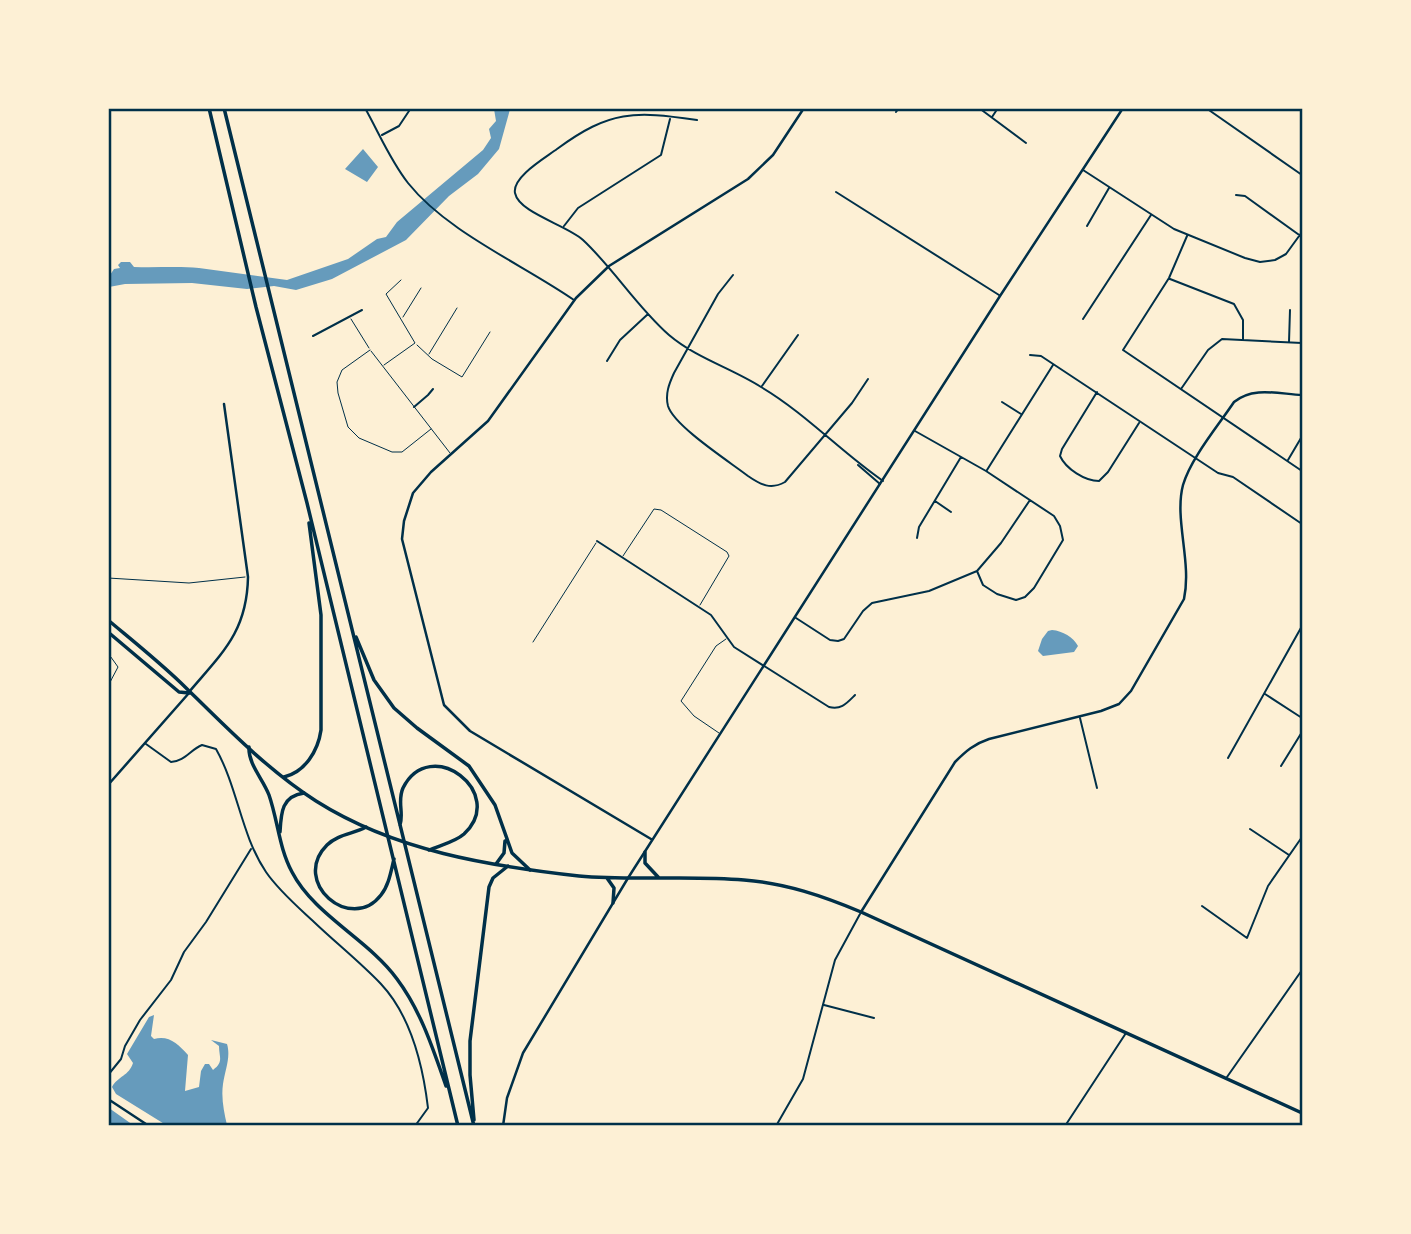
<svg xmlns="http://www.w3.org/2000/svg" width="1411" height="1234" font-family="Arial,sans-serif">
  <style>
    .water { fill: #669bbc }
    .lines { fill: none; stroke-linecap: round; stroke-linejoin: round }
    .service { stroke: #003049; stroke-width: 1 }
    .minor { stroke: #003049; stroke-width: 2 }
    .tertiary { stroke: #003049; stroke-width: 2.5 }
    .secondary { stroke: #003049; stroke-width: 2.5 }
    .primary { stroke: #003049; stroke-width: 3.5 }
    .motorway { stroke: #003049; stroke-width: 3.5 }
    .neatline { fill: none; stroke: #003049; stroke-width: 2.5 }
  </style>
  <rect width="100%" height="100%" fill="#fdf0d5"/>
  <!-- water -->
  <path class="water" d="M494 109H510L509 113 499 149 478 174 449 196 406 240 332 279 296 290 274 286 247 289 192 283 125 284 109 287 108 278 114 269 120 268 118 265 121 262H130L134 267C155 268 178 266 199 268L287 280 348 259 377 239 386 237 397 222 483 150 491 138 489 129 496 121Z
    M363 149 378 167 367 182 345 169Z
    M1052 630C1063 631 1073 637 1078 646L1074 652 1043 656 1038 651 1042 639 1048 631Z
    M154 1015 151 1036 154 1039C169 1035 178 1044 188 1055L185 1091 199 1087 201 1071 205 1064H209L213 1070C224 1062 219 1057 219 1046L211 1040 227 1044C231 1057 225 1070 223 1084 221 1098 224 1112 227 1125H166L116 1094 112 1087C118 1076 129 1076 133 1063L127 1054 149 1017Z
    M109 1108 133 1125H109Z"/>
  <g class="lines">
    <!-- service -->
    <path class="service" d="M403 317 421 288
      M351 319 369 348
      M417 345 432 359 462 377 490 332
      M370 350 342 370 337 382 338 393 348 427 359 438 392 452H402L431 429
      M371 351 450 453
      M429 354 457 308
      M384 365 415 343 386 294 401 280
      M623 556 654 509 661 510 727 552 729 556 700 605
      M108 578 189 583 245 577
      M533 642 596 543
      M108 653 118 667 108 686
      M719 733 694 716 681 701 716 646 726 639"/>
    <!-- minor -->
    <path class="minor" d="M365 108C379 133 390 160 408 183 447 232 522 264 574 300
      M979 108 1026 143
      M1206 108 1302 175
      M896 112 899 108
      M992 117 998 108
      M697 120C634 111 610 110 557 149 545 158 512 177 515 193 519 213 567 225 583 240 614 269 637 307 669 335 696 358 731 368 761 387 805 413 841 452 883 481
      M382 135 399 126 411 108
      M1083 170 1174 229 1245 258 1260 262 1275 260 1286 254 1302 232
      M836 192 999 295
      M1236 195 1245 196 1302 237
      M564 226 578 208 661 155 670 119
      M1087 226 1109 188
      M1187 236 1169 278 1123 350 1302 471
      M733 275 718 294 674 373C669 384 665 394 668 406 674 426 730 462 748 476 761 485 771 490 785 482L852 403 868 379
      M1170 279 1234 304 1243 320V339
      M1083 319 1151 215
      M313 336 362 310
      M1289 342 1290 310
      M1030 355 1041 356 1218 473 1233 477 1302 524
      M607 361 620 340 648 314
      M762 386 798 335
      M1181 389 1208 350 1222 339 1302 343
      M1097 392 1062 449 1060 456C1066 469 1085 481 1099 481L1108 472 1139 423
      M1002 402 1021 414
      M414 407 428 395 433 389
      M915 431 986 471 1054 516 1060 526 1063 540 1034 588 1025 597 1016 600 997 594 983 585 977 571
      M1288 460 1301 438 1302 428
      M858 465 880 484
      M987 470 1053 365
      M935 501 951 512
      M917 538 919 527 961 457
      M597 541 711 615 734 647 829 707C841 710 846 704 855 695
      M796 618 830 640 838 641 844 639 863 611 872 603 929 591 977 571 1001 543 1030 500
      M1265 694 1302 718
      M1080 718 1097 788
      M146 744 171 762C185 761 190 750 202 745L216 749C238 788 241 835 266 872 279 891 298 907 314 922 336 943 360 962 381 984 411 1016 423 1066 428 1108L415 1126
      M1228 758 1302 626
      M1281 766 1302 732
      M1250 829 1289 855
      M1202 906 1247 938 1268 886 1302 837
      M824 1005 874 1018
      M108 1075 121 1059 125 1046 140 1020 171 980 184 952 206 922 251 849
      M1227 1077 1302 970
      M776 1126 803 1079 835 960 860 914
      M1065 1126 1126 1033"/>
    <!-- tertiary -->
    <path class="tertiary" d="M189 692C222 653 247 632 248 577L224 404
      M651 839 470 731 444 705 402 539 404 521 413 493 431 472 488 421 576 298 609 266 748 179 773 155 804 108
      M861 912 955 762C966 751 974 744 989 739L1101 711 1119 704 1131 691 1184 599C1192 562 1174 519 1183 485 1191 458 1218 426 1234 402 1253 386 1279 394 1302 395
      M108 1099 149 1126
      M503 1126 507 1098 523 1053 628 878 1000 296 1123 108"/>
    <!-- secondary -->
    <path class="secondary" d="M108 785 189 693"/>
    <!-- primary -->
    <path class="primary" d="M108 620C133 641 158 661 181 683 223 724 266 769 316 801 395 851 489 866 579 876 634 881 689 875 744 880 785 883 823 896 861 912L1302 1113
      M108 632 179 692 189 693
      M645 852V863L659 878
      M607 878 614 888 613 903"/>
    <!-- motorway -->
    <path class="motorway" d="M209 108 256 307 307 503 458 1126
      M224 108 474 1126
      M356 637 374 680 394 708 417 728 469 766 495 805 512 853 530 870
      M249 747C248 764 263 779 269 795 278 821 279 848 292 872 314 915 369 940 397 979 421 1011 433 1049 446 1086
      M284 777C305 772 318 751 321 730V615L309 523
      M400 825C404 813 397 801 403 788 430 734 508 793 464 834 455 842 441 845 429 850
      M366 827C354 834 338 834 327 845 290 882 351 934 381 895 389 885 391 871 394 859
      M280 832C281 812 282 796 304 793
      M496 864 504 853 505 841
      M474 1120 470 1075V1041L489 887 493 878 508 866"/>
  </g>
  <!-- border -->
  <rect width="1411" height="1234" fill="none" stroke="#fdf0d5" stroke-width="220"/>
  <rect x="110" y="110" width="1191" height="1014" class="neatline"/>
</svg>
